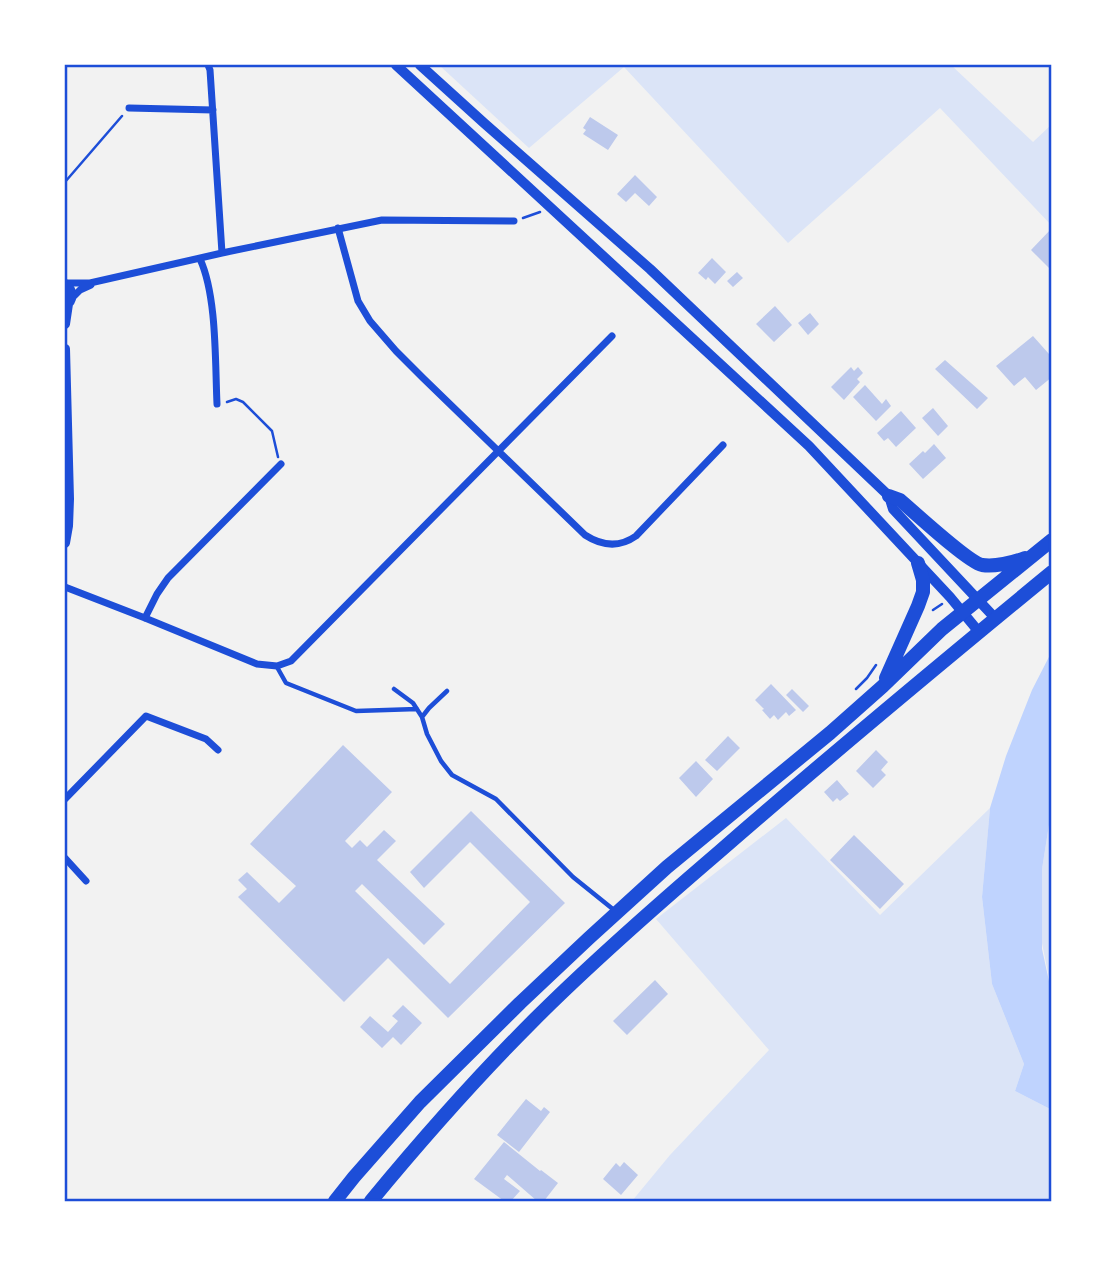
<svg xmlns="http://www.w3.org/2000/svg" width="1117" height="1266" font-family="'Space Grotesk',sans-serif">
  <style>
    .green { fill: #dbe4f7 }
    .water { fill: #bfd3fe }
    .building { fill: #bdc9ec }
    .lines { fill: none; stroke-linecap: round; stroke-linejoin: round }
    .path { stroke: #1d4ed8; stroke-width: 2.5 }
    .service { stroke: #1d4ed8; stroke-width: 4.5 }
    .minor { stroke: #1d4ed8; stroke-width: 7 }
    .tertiary { stroke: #1d4ed8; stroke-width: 10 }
    .secondary { stroke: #1d4ed8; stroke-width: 10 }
    .trunk { stroke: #1d4ed8; stroke-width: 14 }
    .neatline { fill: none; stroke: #1d4ed8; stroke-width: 2.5 }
  </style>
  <rect width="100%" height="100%" fill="#f2f2f2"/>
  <!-- green -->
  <path class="green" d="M439 65H951L1033 142 1052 124V226L940 108 788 243 624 67 529 148Z
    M1052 806V993L1042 943V869Z
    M990 808 982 897 992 984 1024 1064 1015 1091 1052 1110V1201H632L670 1155 769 1050 656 919 786 818 880 915Z"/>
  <!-- water -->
  <path class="water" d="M1052 651V806L1042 869V949L1052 995V1110L1015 1091 1024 1064 992 984 982 897 990 808 1006 756 1032 690Z"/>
  <!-- building -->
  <path class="building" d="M590 117 618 135 608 150 583 134 586 130 583 128Z
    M635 175 657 197 649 206 635 193 626 202 617 194Z
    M1052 228V271L1031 250Z
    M712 258 726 272 715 284 708 277 706 280 698 273Z
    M737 272 743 278 733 287 727 281Z
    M775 306 792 325 774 342 756 324Z
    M810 313 819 324 808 335 798 323Z
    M1033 336 1049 354 1052 352V377L1036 390 1025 377 1014 386 996 366Z
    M945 360 988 398 977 409 935 369Z
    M851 367 854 371 858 367 863 373 857 379 860 382 844 400 831 387Z
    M865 385 882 404 886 399 891 406 876 421 853 397Z
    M933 408 948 426 938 436 922 418Z
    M901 411 916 428 896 447 888 438 884 441 877 433Z
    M934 444 946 458 923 479 909 464 923 451 925 453Z
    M771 684 796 710 789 716 786 712 778 720 774 715 770 719 762 710 764 709 755 700Z
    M792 689 809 706 803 712 786 695Z
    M728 736 740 748 717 771 705 760Z
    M343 745 392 792 345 841 352 848 360 840 367 847 384 830 396 841 377 860 445 924 424 945 362 884 355 891 450 984 530 902 470 842 424 888 410 872 471 811 565 903 448 1018 388 958 344 1002 238 897 247 889 238 880 247 872 279 903 296 886 250 844Z
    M876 750 888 762 881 770 886 775 873 788 856 771Z
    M696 761 713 779 696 797 679 778Z
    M837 780 849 794 840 801 837 798 833 802 824 792Z
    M854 835 904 884 880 909 830 860Z
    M655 980 668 994 627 1035 613 1021Z
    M403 1005 422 1023 401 1045 393 1037 382 1048 360 1027 370 1016 388 1032 398 1021 392 1016Z
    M526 1099 541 1111 544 1107 550 1112 519 1152 497 1135Z
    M504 1142 540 1171 541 1170 558 1183 544 1201H537L507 1175 504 1179 520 1191 511 1201H504L474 1179Z
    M624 1162 638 1175 621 1195 603 1179 616 1163 620 1167Z"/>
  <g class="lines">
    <!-- path -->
    <path class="path" d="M65 182 122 116
      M523 218 540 212
      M227 402 236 399 243 402 272 431 278 457
      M933 610 942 604
      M856 689 867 678 876 665"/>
    <!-- service -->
    <path class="service" d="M277 667 286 683 356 711 417 709
      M394 689 413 703 422 717 427 734 441 761 452 775 496 799 573 877 614 910
      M422 717 429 708 447 691"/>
    <!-- minor -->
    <path class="minor" d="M208 65 210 70 222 253
      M129 108 213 110
      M338 228 358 301 370 321 396 351 423 378 585 535C602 546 619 548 636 536L723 445
      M200 259C217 296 215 362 217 404
      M65 283H90L222 253 382 220 514 221
      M71 299 80 290 91 285
      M65 587 145 618 257 664 277 666 291 661 612 336
      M145 618 157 594 168 578 281 464
      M65 799 146 716 206 739 218 750
      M65 858 86 881"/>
    <!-- tertiary -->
    <path class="tertiary" d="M65 284C73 290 74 300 65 306
      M65 324 68 304
      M65 349 69 499 68 526 65 543"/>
    <!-- secondary -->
    <path class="secondary" d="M396 65 809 446 950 597 979 632
      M420 65 484 123 650 269 889 496 893 509 996 619"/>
    <!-- trunk -->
    <path class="trunk" d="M889 496 900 500C914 512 968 562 982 565 997 567 1011 563 1025 558
      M886 678 918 606 923 592V580L918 563
      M335 1201 354 1177 420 1102 520 1003 589 938 667 867 830 733 883 686 942 629 1052 540
      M371 1201C423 1138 477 1077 534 1020 593 961 656 906 719 852 828 757 940 664 1052 572"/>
  </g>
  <!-- border -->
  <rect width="1117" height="1266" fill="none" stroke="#ffffff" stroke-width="133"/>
  <rect x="66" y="66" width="984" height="1134" class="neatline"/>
</svg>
